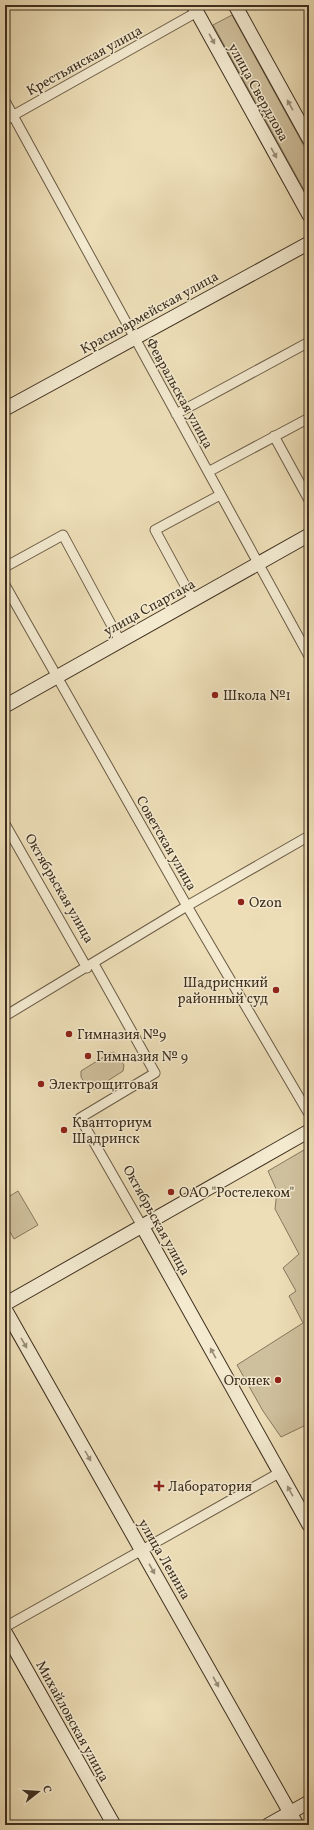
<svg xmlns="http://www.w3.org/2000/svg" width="314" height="1830" font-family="Vollkorn,serif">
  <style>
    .green { fill: #cfc09d; stroke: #86785e }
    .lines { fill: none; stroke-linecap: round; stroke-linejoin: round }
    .street-casing { stroke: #6a5b45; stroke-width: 11 }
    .secondary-casing { stroke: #3e2f1f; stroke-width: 15 }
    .street { stroke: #f3ead0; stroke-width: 9 }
    .secondary { stroke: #f3ead0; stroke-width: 13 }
    .oneway { fill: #988c78 }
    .poi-dot { fill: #8f2418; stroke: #f3ead0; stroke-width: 1.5 }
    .labels { text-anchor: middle; stroke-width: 3; stroke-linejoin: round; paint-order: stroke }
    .street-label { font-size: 14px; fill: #3e2f1f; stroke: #f3ead0 }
    .poi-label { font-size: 14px; fill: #3e2f1f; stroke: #f3ead0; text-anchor: start }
  </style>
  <rect width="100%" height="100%" fill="#eddeb7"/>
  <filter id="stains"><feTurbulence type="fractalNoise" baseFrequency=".005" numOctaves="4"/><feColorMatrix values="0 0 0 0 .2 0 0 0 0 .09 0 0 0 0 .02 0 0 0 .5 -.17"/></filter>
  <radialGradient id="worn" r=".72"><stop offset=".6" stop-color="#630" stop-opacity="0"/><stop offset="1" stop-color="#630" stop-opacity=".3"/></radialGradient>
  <!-- green -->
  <path class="green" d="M232 15 309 155V199L213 25Z
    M114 1052 124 1065 123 1071 95 1089H89L81 1077V1071L110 1053Z
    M309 1147V1430L304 1426 281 1437 263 1411 237 1365 303 1323 289 1296 296 1291 283 1268 299 1254 275 1209 277 1191 268 1171Z
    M18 1191 38 1225 14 1239 5 1223V1199Z"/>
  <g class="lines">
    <!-- street casing -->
    <g class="street-casing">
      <path id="street" d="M5 101 309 656
        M5 120 197 12
        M176 414 309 342
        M274 436 309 500
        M208 472 309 418
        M5 567 63 535 120 641
        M5 585 187 906 309 1114
        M193 600 155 530 220 495
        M5 824 87 968
        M94 964 155 1073 80 1118 142 1226
        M5 1016 187 906 309 836
        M5 1627 279 1473"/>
    </g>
    <!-- secondary casing -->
    <g class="secondary-casing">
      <path id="secondary" d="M193 5 309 215
        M235 5 309 139
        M5 409 309 243
        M5 706 309 535
        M142 1226 309 1525
        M5 1304 309 1131
        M5 1309 297 1825
        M5 1632 114 1825
        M268 1825 309 1802"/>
    </g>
    <!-- street -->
    <use href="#street" class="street"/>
    <!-- secondary -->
    <use href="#secondary" class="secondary"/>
  </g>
  <!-- one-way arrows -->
  <defs><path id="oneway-solid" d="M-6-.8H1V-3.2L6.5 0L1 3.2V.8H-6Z"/></defs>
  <g class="oneway">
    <use href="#oneway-solid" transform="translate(212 39) rotate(61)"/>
    <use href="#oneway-solid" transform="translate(290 105) rotate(-119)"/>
    <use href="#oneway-solid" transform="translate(274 153) rotate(61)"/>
    <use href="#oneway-solid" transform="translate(24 1343) rotate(60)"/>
    <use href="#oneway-solid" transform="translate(213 1353) rotate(-119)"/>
    <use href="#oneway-solid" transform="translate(88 1456) rotate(60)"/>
    <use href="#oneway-solid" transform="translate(290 1491) rotate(-119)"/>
    <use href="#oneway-solid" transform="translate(152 1569) rotate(61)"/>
    <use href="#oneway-solid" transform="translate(216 1682) rotate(61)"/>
  </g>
  <!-- markers -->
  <g class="poi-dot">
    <circle cx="215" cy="695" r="4"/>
    <circle cx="241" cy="902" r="4"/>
    <circle cx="276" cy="990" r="4"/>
    <circle cx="69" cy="1034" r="4"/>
    <circle cx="88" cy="1056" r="4"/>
    <circle cx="41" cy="1084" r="4"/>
    <circle cx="64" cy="1130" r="4"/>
    <circle cx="171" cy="1192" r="4"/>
    <circle cx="278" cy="1380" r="4"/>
    <path d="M157 1480h4v4h4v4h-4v4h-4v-4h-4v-4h4z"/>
  </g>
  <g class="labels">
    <!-- street labels -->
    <g class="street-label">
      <text transform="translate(84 60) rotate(-29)" y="5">Крестьянская улица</text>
      <text transform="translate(259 92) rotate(61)" y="5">улица Свердлова</text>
      <text transform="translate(149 312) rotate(-29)" y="5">Красноармейская улица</text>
      <text transform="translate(180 393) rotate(61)" y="5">Февральская улица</text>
      <text transform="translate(149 607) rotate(-29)" y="5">улица Спартака</text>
      <text transform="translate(167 843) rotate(60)" y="5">Советская улица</text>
      <text transform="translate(60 888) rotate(60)" y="5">Октябрьская улица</text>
      <text transform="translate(157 1220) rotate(61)" y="5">Октябрьская улица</text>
      <text transform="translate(165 1559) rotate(60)" y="5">улица Ленина</text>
      <text transform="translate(73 1721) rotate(61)" y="5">Михайловская улица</text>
    </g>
    <!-- poi labels -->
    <g class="poi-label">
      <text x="223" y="700">Школа №1</text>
      <text x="249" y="907">Ozon</text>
      <text x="268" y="987" text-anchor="end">Шадриснкий<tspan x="268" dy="16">районный суд</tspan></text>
      <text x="77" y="1039">Гимназия №9</text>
      <text x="96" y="1061">Гимназия № 9</text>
      <text x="49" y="1089">Электрощитовая</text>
      <text x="72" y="1127">Кванториум<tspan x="72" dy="16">Шадринск</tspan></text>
      <text x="179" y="1197">ОАО "Ростелеком"</text>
      <text x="270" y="1385" text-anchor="end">Огонек</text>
      <text x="168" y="1491">Лаборатория</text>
    </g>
  </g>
  <!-- margin -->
  <rect width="314" height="1830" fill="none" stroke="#eddeb7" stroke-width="20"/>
  <rect x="6" y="6" width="302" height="1818" fill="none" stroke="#3e2f1f" stroke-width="2"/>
  <rect x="10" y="10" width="294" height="1810" fill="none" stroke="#3e2f1f"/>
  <!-- north arrow -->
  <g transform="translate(38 1792) rotate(73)" stroke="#f3ead0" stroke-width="3" paint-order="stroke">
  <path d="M0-3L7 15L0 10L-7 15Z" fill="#3e2f1f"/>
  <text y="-6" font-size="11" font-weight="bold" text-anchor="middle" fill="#3e2f1f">С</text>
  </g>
  <rect width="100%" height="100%" filter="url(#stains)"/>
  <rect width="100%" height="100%" fill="url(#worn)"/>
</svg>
